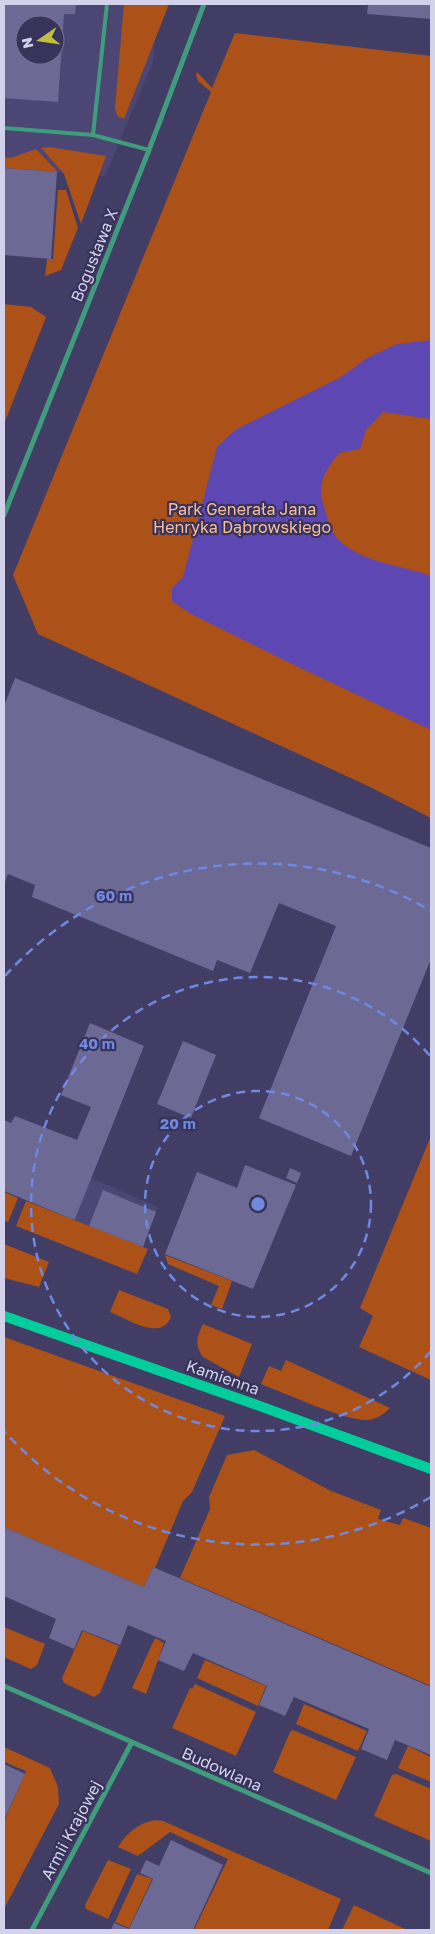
<svg xmlns="http://www.w3.org/2000/svg" width="435" height="1934" font-family="'Golos Text',sans-serif">
  <style>
    .built { fill: #4b4674; fill-rule: evenodd }
    .green { fill: #ac5218 }
    .water { fill: #5d47b3 }
    .building { fill: #6c6994; fill-rule: evenodd }
    .lines { fill: none; stroke-linecap: round; stroke-linejoin: round }
    .lane { stroke: #3f9c7d; stroke-width: 4 }
    .street { stroke: #3f9c7d; stroke-width: 5 }
    .secondary { stroke: #04cd9c; stroke-width: 10 }
    .ring { fill: none; stroke: #6f89e1; stroke-width: 2.5; stroke-dasharray: 9 6 }
    .labels { text-anchor: middle; stroke-width: 4.5; stroke-linejoin: round; paint-order: stroke }
    .street-label { font-size: 16px; fill: #d4d2eb; stroke: #37335a }
    .park-label { font-size: 16px; fill: #f7bda0; stroke: #37335a }
    .centre { fill: #6f89e1; stroke: #37335a; stroke-width: 2.5 }
    .ring-label { font-size: 15px; text-anchor: middle; font-weight: bold; fill: #6f89e1; stroke: #37335a; stroke-width: 4.5; stroke-linejoin: round; paint-order: stroke }
  </style>
  <rect width="100%" height="100%" fill="#423d65"/>
  <!-- built -->
  <path class="built" d="M4 4H157L153 62 105 176 4 168ZM25 25H55V55H25Z
    M91 1178 158 1207 143 1247 74 1220Z"/>
  <!-- green -->
  <path class="green" d="M124 4H169L124 119 117 116 115 107Z
    M235 33 431 56V818L368 786 38 634 13 575 211 92 198 81 196 75 197 72 212 88Z
    M49 147 106 156 81 224 64 174 41 148Z
    M36 149 58 172 4 168V157L11 158Z
    M58 190H66L78 228 61 270 45 276 47 259H53Z
    M4 304 31 307 46 317 4 424Z
    M431 1136V1380L359 1347 373 1316 360 1308Z
    M4 1192 18 1198 8 1222 4 1221Z
    M26 1201 148 1249 137 1274 16 1226Z
    M4 1244 49 1262 39 1287 4 1278Z
    M165 1255 232 1281 222 1309 211 1305 219 1286 168 1264Z
    M119 1290 168 1309 171 1317C161 1342 128 1319 110 1312Z
    M203 1324 252 1344 239 1377 203 1357C194 1345 197 1337 203 1324Z
    M4 1337 225 1416 192 1492 183 1501 155 1568 153 1567 144 1587 4 1527Z
    M286 1360 390 1408C383 1415 375 1420 366 1420 343 1420 285 1393 261 1384L269 1366 281 1371Z
    M254 1450 331 1491 381 1510 378 1519 400 1525 403 1518 431 1528V1686L180 1578 210 1509 209 1497 227 1455Z
    M4 1627 45 1644 37 1665 31 1669 4 1657Z
    M83 1631 119 1646 100 1693 94 1697 64 1683 62 1678Z
    M155 1638 164 1643 146 1694 132 1688Z
    M205 1660 266 1686 258 1706 197 1678Z
    M195 1684 256 1712 236 1756 172 1728 190 1688 192 1689Z
    M304 1704 367 1731 358 1751 296 1724Z
    M293 1730 356 1757 336 1800 273 1772 290 1732Z
    M408 1746 431 1757V1782L398 1768Z
    M4 1747 50 1768 58 1787 59 1804 4 1909V1821L26 1771 4 1762Z
    M396 1774 431 1789V1841L374 1816 392 1775Z
    M155 1820 163 1821 341 1899 328 1930H194L228 1859 170 1832 138 1856 118 1847C127 1833 138 1823 155 1820Z
    M108 1860 131 1869 108 1919 86 1909 85 1905Z
    M137 1874 152 1879 129 1928 115 1922Z
    M354 1905 407 1930H342Z"/>
  <!-- water -->
  <path class="water" d="M431 340V419L383 412 366 430 360 449 339 453C322 475 316 486 326 513 328 520 330 528 334 534 355 563 400 564 431 576V730L290 663 191 614 172 601V588L183 577 217 447 235 430 341 377 367 358 397 344Z"/>
  <!-- building -->
  <path class="building" d="M4 4H76L75 14H64L58 102 4 98ZM25 25H55V55H25Z
    M368 4H431V19L367 14Z
    M4 168 57 172 51 259 4 255Z
    M15 678 431 848V959L351 1156 259 1118 336 926 279 903 250 973 217 960 213 971 32 897 35 885 8 874 4 884V706Z
    M90 1023 144 1046 75 1219H72L4 1191V1120L11 1123 15 1116 77 1140 91 1107 61 1095Z
    M183 1041 216 1055 191 1118 157 1104Z
    M245 1165 296 1185 253 1289 165 1254 197 1172 237 1188Z
    M290 1168 301 1173 297 1183 286 1178Z
    M103 1190 156 1212 143 1247 89 1226Z
    M4 1527 144 1587 153 1567 431 1687V1755L395 1740 387 1760 361 1749 369 1729 294 1697 285 1716 259 1705 267 1686 193 1653 184 1671 158 1660 166 1641 128 1625 120 1645 82 1630 74 1649 49 1638 56 1619 4 1596Z
    M4 1764 25 1774 4 1820Z
    M171 1840 223 1865 193 1930H111L114 1923 129 1929 153 1879 140 1873 146 1860 159 1866Z"/>
  <g class="lines">
    <!-- lane -->
    <path class="lane" d="M4 128 93 135 149 150
      M93 135 107 4"/>
    <!-- street -->
    <path class="street" d="M4 515 149 150 204 4
      M4 1686 431 1873
      M32 1930 132 1742"/>
    <!-- secondary -->
    <path class="secondary" d="M4 1316 254 1404 431 1469"/>
  </g>
  <!-- distance rings -->
  <g class="ring">
    <circle cx="258" cy="1204" r="113"/>
    <path d="M431 1351A227 227 0 1 1 431 1057"/>
    <path d="M431 1497A340 340 0 0 1 5 1432M5 976A340 340 0 0 1 431 911"/>
  </g>
  <g class="labels">
    <!-- street labels -->
    <g class="street-label">
      <text transform="translate(94 255) rotate(-68)" y="6">Bogusława X</text>
      <text transform="translate(223 1377) rotate(19)" y="6">Kamienna</text>
      <text transform="translate(222 1769) rotate(24)" y="6">Budowlana</text>
      <text transform="translate(71 1830) rotate(-62)" y="6">Armii Krajowej</text>
    </g>
    <!-- park labels -->
    <g class="park-label">
      <text x="242" y="515">Park Generała Jana<tspan x="242" dy="18">Henryka Dąbrowskiego</tspan></text>
    </g>
  </g>
  <circle cx="258" cy="1204" r="8" class="centre"/>
  <g class="ring-label">
    <text x="114" y="901">60 m</text>
    <text x="97" y="1049">40 m</text>
    <text x="178" y="1129">20 m</text>
  </g>
  <!-- border -->
  <rect width="435" height="1934" fill="none" stroke="#d4d2eb" stroke-width="10"/>
  <!-- north arrow -->
  <g transform="translate(40 40) rotate(257)"><circle r="24" fill="#37335a" stroke="#767394"/>
  <path d="M0-4L9 19L0 12L-9 19Z" fill="#c1be40"/>
  <text y="-8" font-size="14" font-weight="bold" text-anchor="middle" fill="#d4d2eb">N</text>
  </g>
</svg>
